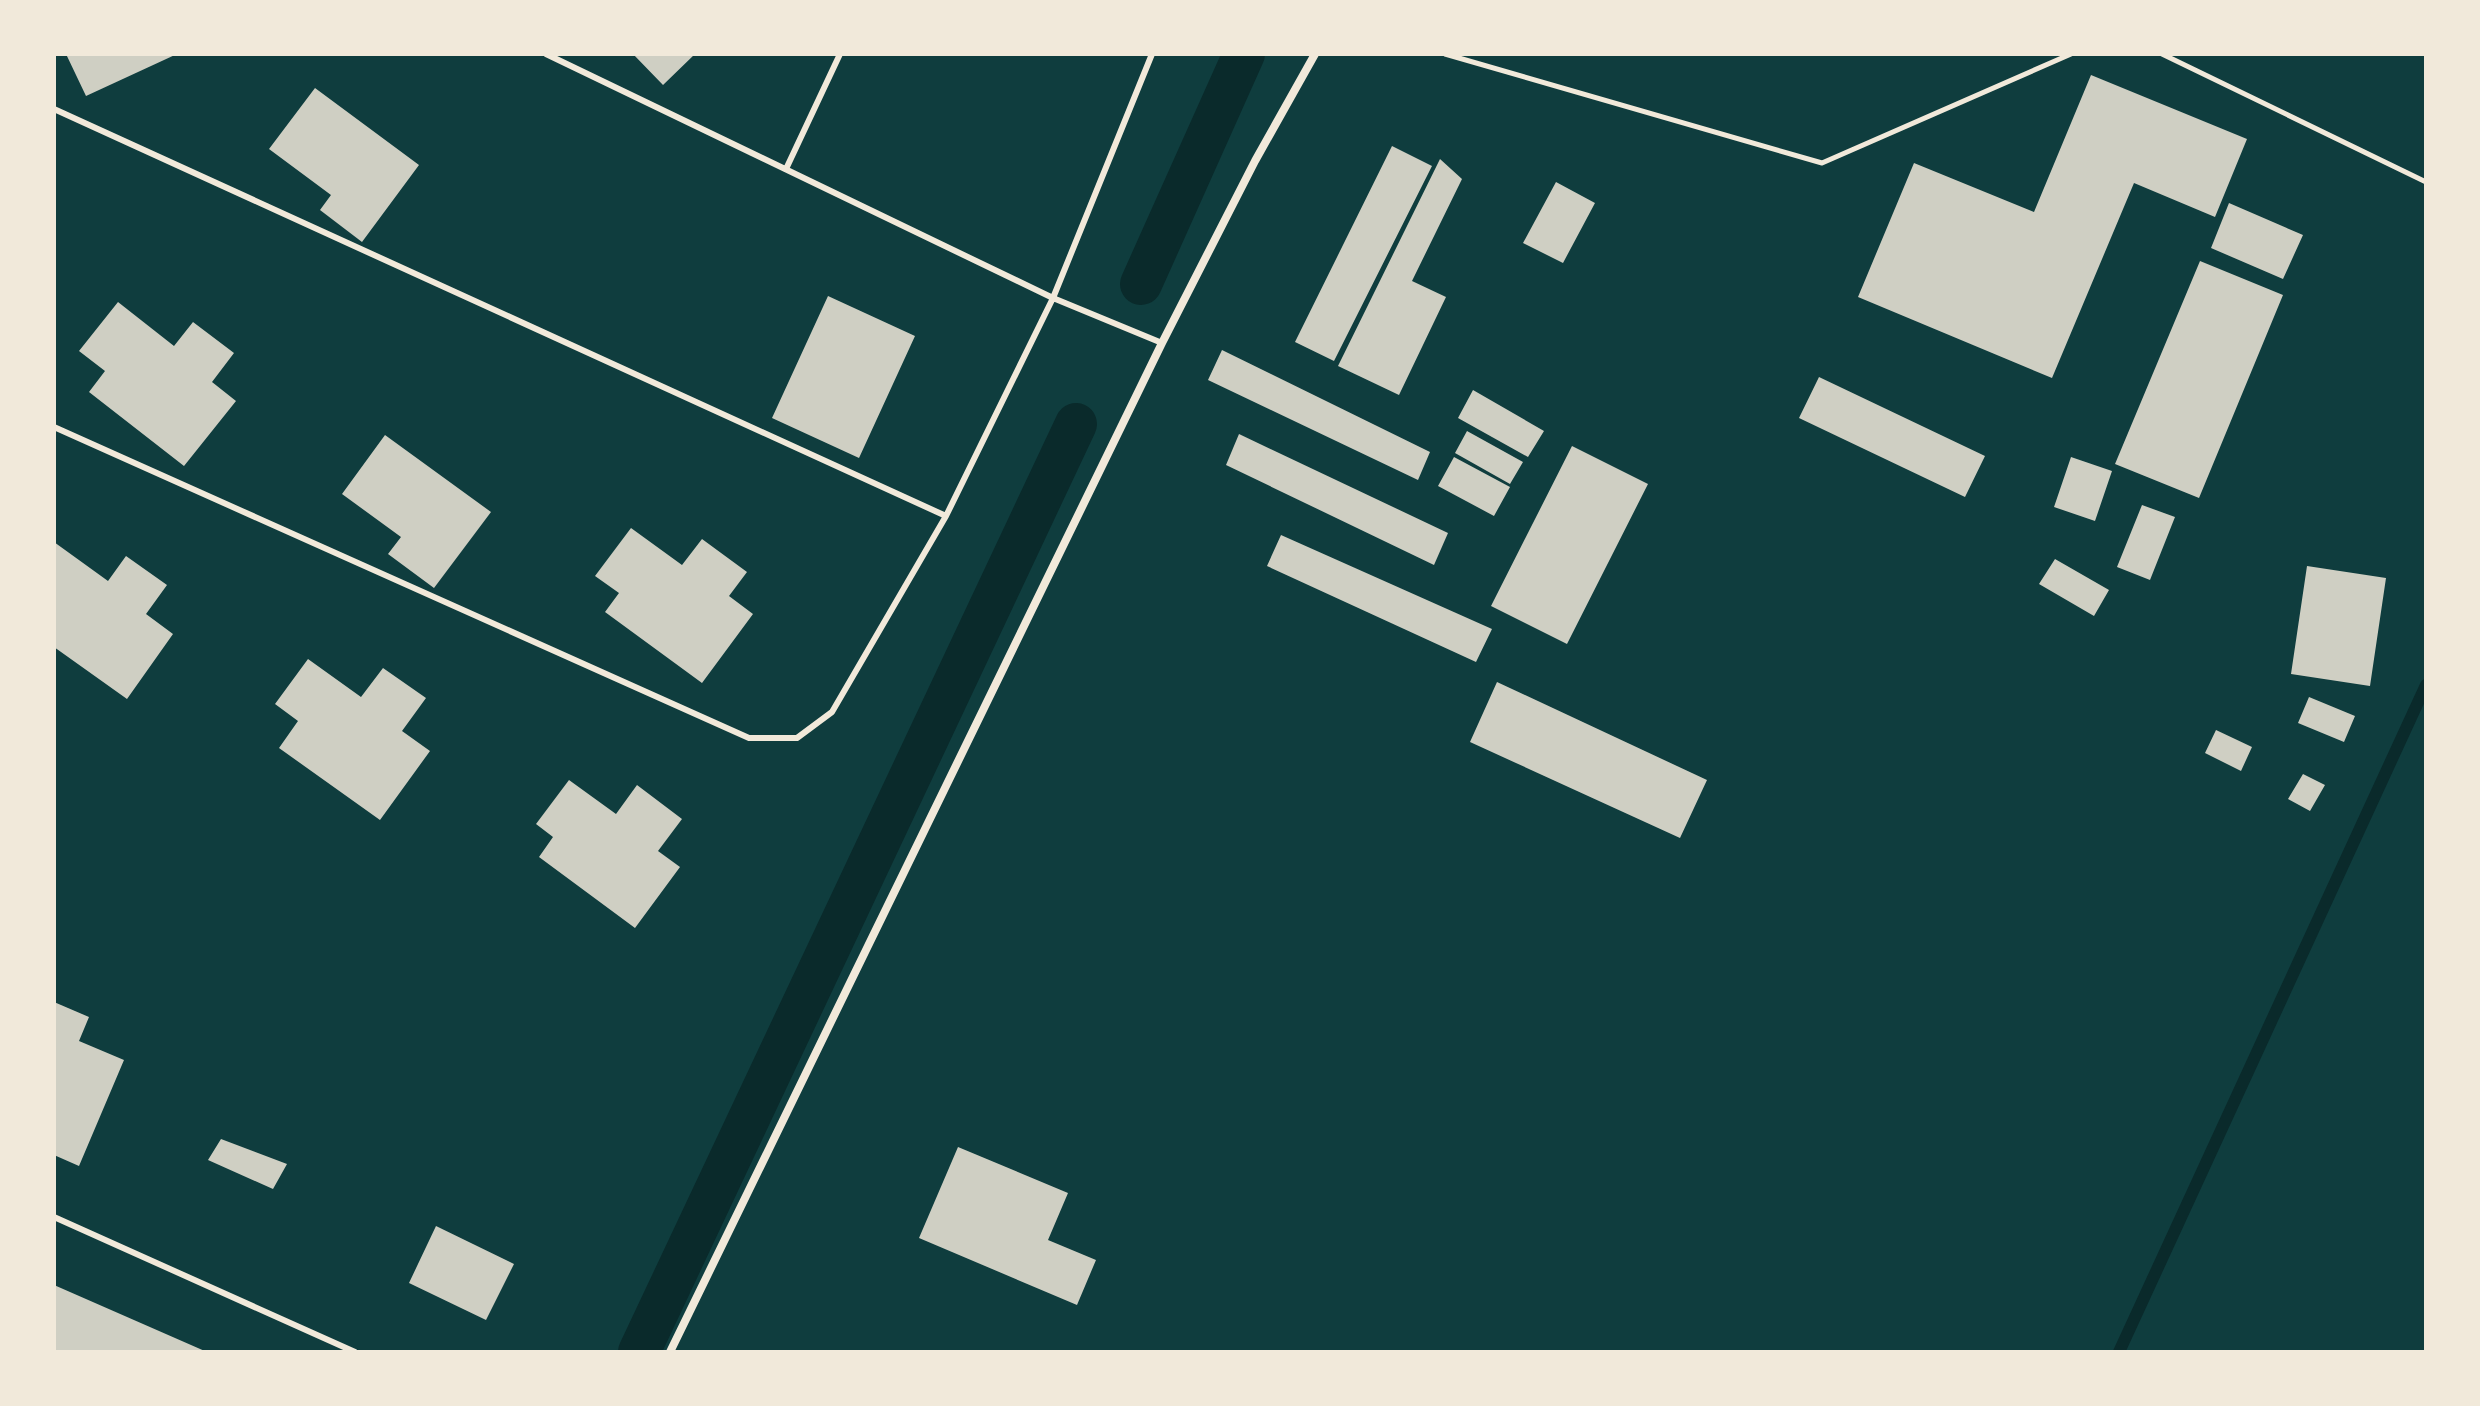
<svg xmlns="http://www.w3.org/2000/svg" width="2480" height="1406" font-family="Poppins,sans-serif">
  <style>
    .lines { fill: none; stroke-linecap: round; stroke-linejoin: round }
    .stream { stroke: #0a2a2b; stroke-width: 12 }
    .canal { stroke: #0a2a2b; stroke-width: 42 }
    .building { fill: #cfcfc3 }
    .path { stroke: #f1e9da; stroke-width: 5 }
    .service { stroke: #f1e9da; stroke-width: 6 }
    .minor { stroke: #f1e9da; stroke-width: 8 }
  </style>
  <rect width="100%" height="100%" fill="#0f3d3e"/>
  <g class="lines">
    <!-- stream -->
    <path class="stream" d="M2119 1352 2426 685"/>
    <!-- canal -->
    <path class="canal" d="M1141 284 1244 54
      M639 1352 1076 424"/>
  </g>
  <!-- building -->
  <path class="building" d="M66 54H177L86 96Z
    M633 54H695L663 85Z
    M2091 75 2247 139 2215 217 2134 183 2052 378 1858 297 1914 163 2034 212Z
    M315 88 419 165 362 242 320 210 331 195 269 149Z
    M1392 146 1432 166 1334 361 1295 342Z
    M1440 159 1462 179 1412 281 1446 297 1399 395 1338 366Z
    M1556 182 1595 203 1563 263 1523 243Z
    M2229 203 2303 235 2283 279 2211 248Z
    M2200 261 2283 295 2199 498 2115 464Z
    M828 296 915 336 859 458 772 418Z
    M118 302 174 346 193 322 234 353 212 382 236 401 184 466 89 392 105 371 79 351Z
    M1222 350 1430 452 1418 480 1208 380Z
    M1819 377 1985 456 1965 497 1799 418Z
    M1473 390 1544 431 1528 457 1458 418Z
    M1467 431 1523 462 1510 484 1455 453Z
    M1239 434 1448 533 1434 565 1226 465Z
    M385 435 491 512 434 588 388 554 401 537 342 494Z
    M1572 446 1648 484 1567 644 1491 606Z
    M1454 457 1510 487 1494 516 1438 486Z
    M2071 457 2112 471 2095 521 2054 507Z
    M2142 505 2175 517 2150 580 2117 567Z
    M631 528 682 565 702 539 747 572 729 596 753 614 702 683 605 612 619 593 595 576Z
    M1281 535 1492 629 1476 662 1267 566Z
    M54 542 108 581 126 556 167 585 146 614 173 634 127 699 54 647Z
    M2055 559 2109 590 2094 616 2039 584Z
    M2307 566 2386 578 2370 686 2291 674Z
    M308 659 361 697 383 668 426 698 402 731 430 751 380 820 279 748 298 721 275 704Z
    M1497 682 1707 780 1680 838 1470 742Z
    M2309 697 2355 716 2344 742 2298 723Z
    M2216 730 2252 747 2241 771 2205 753Z
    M2303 774 2325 785 2310 811 2288 799Z
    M569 780 616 814 637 785 682 819 658 851 680 867 635 928 539 857 553 837 536 824Z
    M54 1002 89 1017 79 1041 124 1060 79 1166 54 1155Z
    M221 1139 287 1164 273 1189 208 1160Z
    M958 1147 1068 1193 1048 1240 1096 1260 1077 1305 919 1238Z
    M436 1226 514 1264 486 1320 409 1283Z
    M54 1285 207 1352H54Z"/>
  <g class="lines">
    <!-- path -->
    <path class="path" d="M1445 54 1822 163 2071 54
      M2162 54 2426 182"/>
    <!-- service -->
    <path class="service" d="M546 54 1053 298 1162 343
      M54 109 946 516
      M786 169 840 54
      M54 427 749 738H797L832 712 946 516 1053 298 1152 54
      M54 1217 355 1352"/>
    <!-- minor -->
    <path class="minor" d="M670 1352 1162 343 1255 161 1315 54"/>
  </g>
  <!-- border -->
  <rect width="2480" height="1406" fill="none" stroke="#f1e9da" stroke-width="112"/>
</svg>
